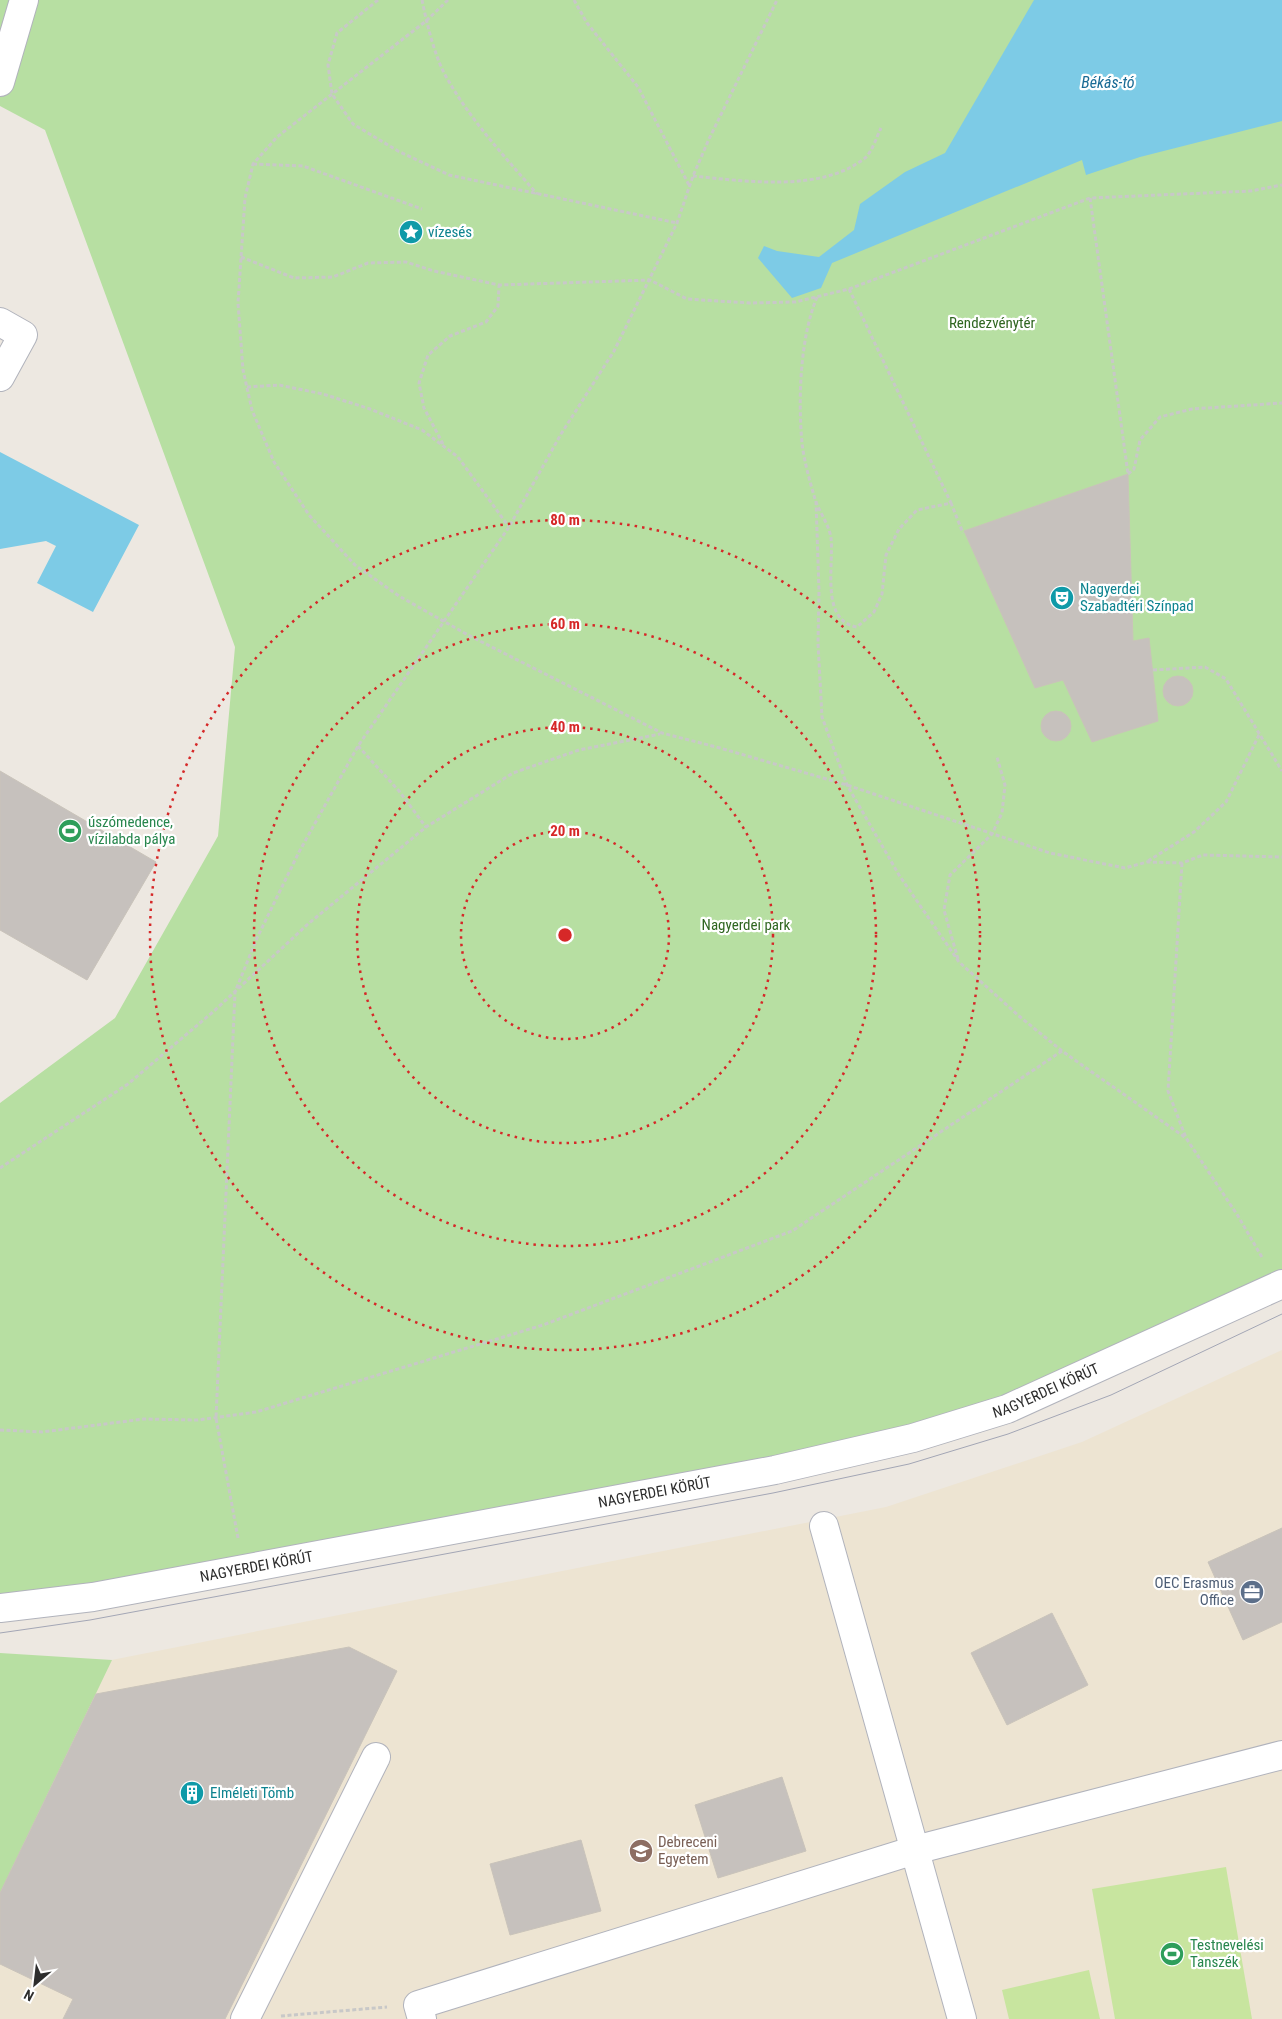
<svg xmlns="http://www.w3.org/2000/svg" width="1282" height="2019" font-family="'Roboto Condensed',sans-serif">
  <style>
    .education { fill: #ede4d2 }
    .green { fill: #b7dfa2 }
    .pitch { fill: #c8e59f }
    .water { fill: #7dcbe6 }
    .building { fill: #c6c1bd; stroke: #c9c3ba }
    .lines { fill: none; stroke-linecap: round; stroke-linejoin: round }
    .minor-casing { stroke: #b1b3bc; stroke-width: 30 }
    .path { stroke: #c8c8c8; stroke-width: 3; stroke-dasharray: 4 2.5; stroke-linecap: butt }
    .minor { stroke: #fff; stroke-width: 28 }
    .tram { stroke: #a3a6b5; stroke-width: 1 }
    .ring { fill: none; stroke: #d62828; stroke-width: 2.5; stroke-dasharray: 2.5 5 }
    .labels { text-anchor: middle; stroke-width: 4.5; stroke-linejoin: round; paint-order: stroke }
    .culture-label { font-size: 15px; fill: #0d838f; stroke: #fff; text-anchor: start }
    .park-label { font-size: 15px; fill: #306621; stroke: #fff }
    .leisure-label { font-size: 15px; fill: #27864d; stroke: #fff; text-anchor: start }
    .street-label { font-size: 15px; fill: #2d2d2d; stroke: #fff }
    .service-label { font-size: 15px; fill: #4e5e75; stroke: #fff; text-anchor: end }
    .education-label { font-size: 15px; fill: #785e54; stroke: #fff; text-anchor: start }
    .water-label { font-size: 16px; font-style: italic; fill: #196b95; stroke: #fff }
    .centre { fill: #d62828; stroke: #fff; stroke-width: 2.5 }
    .ring-label { font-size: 15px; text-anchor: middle; font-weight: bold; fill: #d62828; stroke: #fff; stroke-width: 4.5; stroke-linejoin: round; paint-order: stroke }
  </style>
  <rect width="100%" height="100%" fill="#ede8e1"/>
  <!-- education -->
  <path class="education" d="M1282 1350V2019H0V1682L886 1507 1082 1442Z"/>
  <!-- green -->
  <path class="green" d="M0 0H1282V1284L913 1438 0 1608V1103L115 1018 218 836 235 647 45 130 0 106Z
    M0 1653 112 1660 0 1893Z"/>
  <!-- pitch -->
  <path class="pitch" d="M1226 1867 1252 2019H1115L1092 1889Z
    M1089 1970 1100 2019H1009L1002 1990Z"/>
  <!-- water -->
  <path class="water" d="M1034 0H1282V121L1140 157 1086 175 1082 160 832 263 821 288 792 298 758 258 764 246 777 251 819 257 854 230 860 204 905 172 945 153Z
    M0 452 139 525 93 612 37 583 56 546 46 541 0 549Z"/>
  <!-- building -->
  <path class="building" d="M1128 474 1133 641 1149 638 1158 721 1092 742 1063 680 1035 688 964 531Z
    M1163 691a15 15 0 1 1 30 0a15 15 0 1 1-30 0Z
    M1041 726a15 15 0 1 1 30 0a15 15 0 1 1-30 0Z
    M0 771 156 862 87 980 0 930Z
    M1282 1528V1622L1243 1640 1208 1562Z
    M1052 1613 1088 1685 1007 1725 971 1653Z
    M349 1647 397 1671 225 2019H63L73 1999 0 1964V1893L96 1694Z
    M782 1777 806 1851 718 1878 695 1805Z
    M581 1840 601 1911 510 1935 490 1864Z"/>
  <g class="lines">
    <!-- minor casing -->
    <g class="minor-casing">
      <g id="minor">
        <path d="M0 82 24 0"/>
        <path d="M0 322 23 335 0 377"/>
        <path d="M824 1526 962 2019"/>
        <path id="s1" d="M0 1608 93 1597 775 1470 913 1438 1007 1409 1282 1284"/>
        <path d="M245 2019 376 1757"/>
        <path d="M422 2019 418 2005 915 1850 1282 1755"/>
      </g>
    </g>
    <!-- path -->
    <path class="path" d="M378 0 337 33 328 65 332 94 353 124 398 151 449 175 677 223
      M422 0C427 24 435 59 448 80 472 122 506 158 537 194
      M448 0 426 21 277 137 253 164 245 198 238 303 243 370 252 410 274 462 309 515 355 565 399 596 468 635 662 733 720 748 847 785 1050 853 1125 868 1147 862 1182 863 1203 855 1282 857
      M574 0 587 23 638 87 689 185
      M253 164 303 166 422 209
      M693 176C745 181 821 193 865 158 872 152 877 136 881 128
      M1090 198 1128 474
      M241 257 294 278 333 277 368 263 406 262 434 271 499 285 650 280 687 299 750 303 795 302 849 289 1090 198 1251 191 1282 185
      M849 289 951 503
      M817 297C800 338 798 399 802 443 804 461 810 482 815 499 819 512 829 524 831 538 834 565 820 621 857 627L874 612 882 594 886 555 899 529 917 510 951 503 963 533
      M247 387 279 385 323 394 370 409 422 430 458 457 509 527
      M443 444 424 408 419 383 428 355 450 336 486 322 498 306 499 285
      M1128 474 1134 469 1140 440 1160 417 1192 409 1282 403
      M816 501 819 591 818 643 822 717 847 785 899 875 959 962 1019 1016 1062 1051 1186 1138
      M1153 670 1205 667 1226 679 1282 771
      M358 746 399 791 426 827
      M1148 861 1194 832 1226 802 1259 735
      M1182 863 1168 1091 1186 1138 1238 1216 1263 1259
      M958 959 944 910 950 875 992 834 1002 813 1005 785 997 757
      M0 1168 128 1084 214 1011 308 924 426 827 513 773 579 750 660 734
      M0 1430 42 1432 144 1419 198 1420 256 1412 543 1325 792 1231 1062 1051
      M238 1538 216 1418 235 992 257 938 299 852 358 746 509 527 561 434 614 351 677 223 693 176 709 139 777 0
      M281 2016 387 2007"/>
    <!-- minor -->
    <use href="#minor" class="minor"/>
    <!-- tram -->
    <path class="tram" d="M0 1633 90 1620 773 1493 909 1464 1008 1434 1111 1395 1282 1314"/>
  </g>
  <!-- distance rings -->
  <g class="ring">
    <circle cx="565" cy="935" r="104"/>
    <circle cx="565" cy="935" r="208"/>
    <circle cx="565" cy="935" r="311"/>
    <circle cx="565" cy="935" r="415"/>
  </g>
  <!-- icons -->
  <defs>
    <g id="sight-disc" transform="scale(1.25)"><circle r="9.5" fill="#0f9aa8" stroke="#fff"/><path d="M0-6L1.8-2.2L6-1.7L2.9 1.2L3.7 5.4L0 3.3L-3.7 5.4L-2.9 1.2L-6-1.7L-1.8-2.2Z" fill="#fff"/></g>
    <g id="theatre-disc" transform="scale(1.25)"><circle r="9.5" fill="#0f9aa8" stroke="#fff"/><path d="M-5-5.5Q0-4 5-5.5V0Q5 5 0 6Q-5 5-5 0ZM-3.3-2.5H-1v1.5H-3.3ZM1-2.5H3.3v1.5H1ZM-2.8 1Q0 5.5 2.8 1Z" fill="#fff"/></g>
    <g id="stadium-disc" transform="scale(1.25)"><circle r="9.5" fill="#2e9e5b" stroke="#fff"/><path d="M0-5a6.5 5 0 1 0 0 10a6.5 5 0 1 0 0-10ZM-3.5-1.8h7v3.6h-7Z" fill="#fff"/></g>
    <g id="office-disc" transform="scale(1.25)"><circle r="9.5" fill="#5c6f8a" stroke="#fff"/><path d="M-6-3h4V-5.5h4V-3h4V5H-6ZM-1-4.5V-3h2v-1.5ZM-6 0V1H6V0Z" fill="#fff"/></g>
    <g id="building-disc" transform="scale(1.25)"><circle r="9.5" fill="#0f9aa8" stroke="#fff"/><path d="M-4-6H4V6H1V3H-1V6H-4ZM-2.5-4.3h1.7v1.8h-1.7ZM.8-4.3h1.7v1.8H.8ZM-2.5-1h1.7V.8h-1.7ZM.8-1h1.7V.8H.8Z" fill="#fff"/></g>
    <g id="university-disc" transform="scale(1.25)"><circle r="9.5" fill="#8d6e63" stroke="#fff"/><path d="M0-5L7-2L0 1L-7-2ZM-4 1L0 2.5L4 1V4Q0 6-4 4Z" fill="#fff"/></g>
  </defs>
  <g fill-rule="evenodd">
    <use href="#sight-disc" x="411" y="232"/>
    <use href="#theatre-disc" x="1062" y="598"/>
    <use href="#stadium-disc" x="70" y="831"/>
    <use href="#office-disc" x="1252" y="1592"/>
    <use href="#building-disc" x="192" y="1793"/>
    <use href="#university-disc" x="641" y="1851"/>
    <use href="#stadium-disc" x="1172" y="1954"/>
  </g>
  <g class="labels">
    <!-- culture labels -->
    <g class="culture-label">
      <text x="428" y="237">vízesés</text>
      <text x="1080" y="594">Nagyerdei<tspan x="1080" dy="17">Szabadtéri Színpad</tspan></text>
      <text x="210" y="1798">Elméleti Tömb</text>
    </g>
    <!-- park labels -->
    <g class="park-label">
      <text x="992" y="328">Rendezvénytér</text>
      <text x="746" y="930">Nagyerdei park</text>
    </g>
    <!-- leisure labels -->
    <g class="leisure-label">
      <text x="88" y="827">úszómedence,<tspan x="88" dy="17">vízilabda pálya</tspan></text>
      <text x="1190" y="1950">Testnevelési<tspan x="1190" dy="17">Tanszék</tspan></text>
    </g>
    <!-- street labels -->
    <g class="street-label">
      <text dy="5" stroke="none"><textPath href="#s1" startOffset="1070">NAGYERDEI KÖRÚT</textPath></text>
      <text dy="5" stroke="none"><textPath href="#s1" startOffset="665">NAGYERDEI KÖRÚT</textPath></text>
      <text dy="5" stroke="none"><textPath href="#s1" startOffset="260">NAGYERDEI KÖRÚT</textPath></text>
    </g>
    <!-- service labels -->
    <g class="service-label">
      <text x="1234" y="1588">OEC Erasmus<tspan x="1234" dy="17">Office</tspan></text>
    </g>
    <!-- education labels -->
    <g class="education-label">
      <text x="658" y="1847">Debreceni<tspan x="658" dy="17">Egyetem</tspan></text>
    </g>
    <!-- water labels -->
    <g class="water-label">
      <text x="1108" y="88">Békás-tó</text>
    </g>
  </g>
  <circle cx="565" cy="935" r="8" class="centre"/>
  <g class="ring-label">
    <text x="565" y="525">80 m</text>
    <text x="565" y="629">60 m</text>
    <text x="565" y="732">40 m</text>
    <text x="565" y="836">20 m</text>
  </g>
  <!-- north arrow -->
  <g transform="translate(35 1984) rotate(208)" stroke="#ffffff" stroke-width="4" paint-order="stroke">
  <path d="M0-4L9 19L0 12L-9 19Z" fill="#2d2d2d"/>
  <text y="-8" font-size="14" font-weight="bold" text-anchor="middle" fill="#2d2d2d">N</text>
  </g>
</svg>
